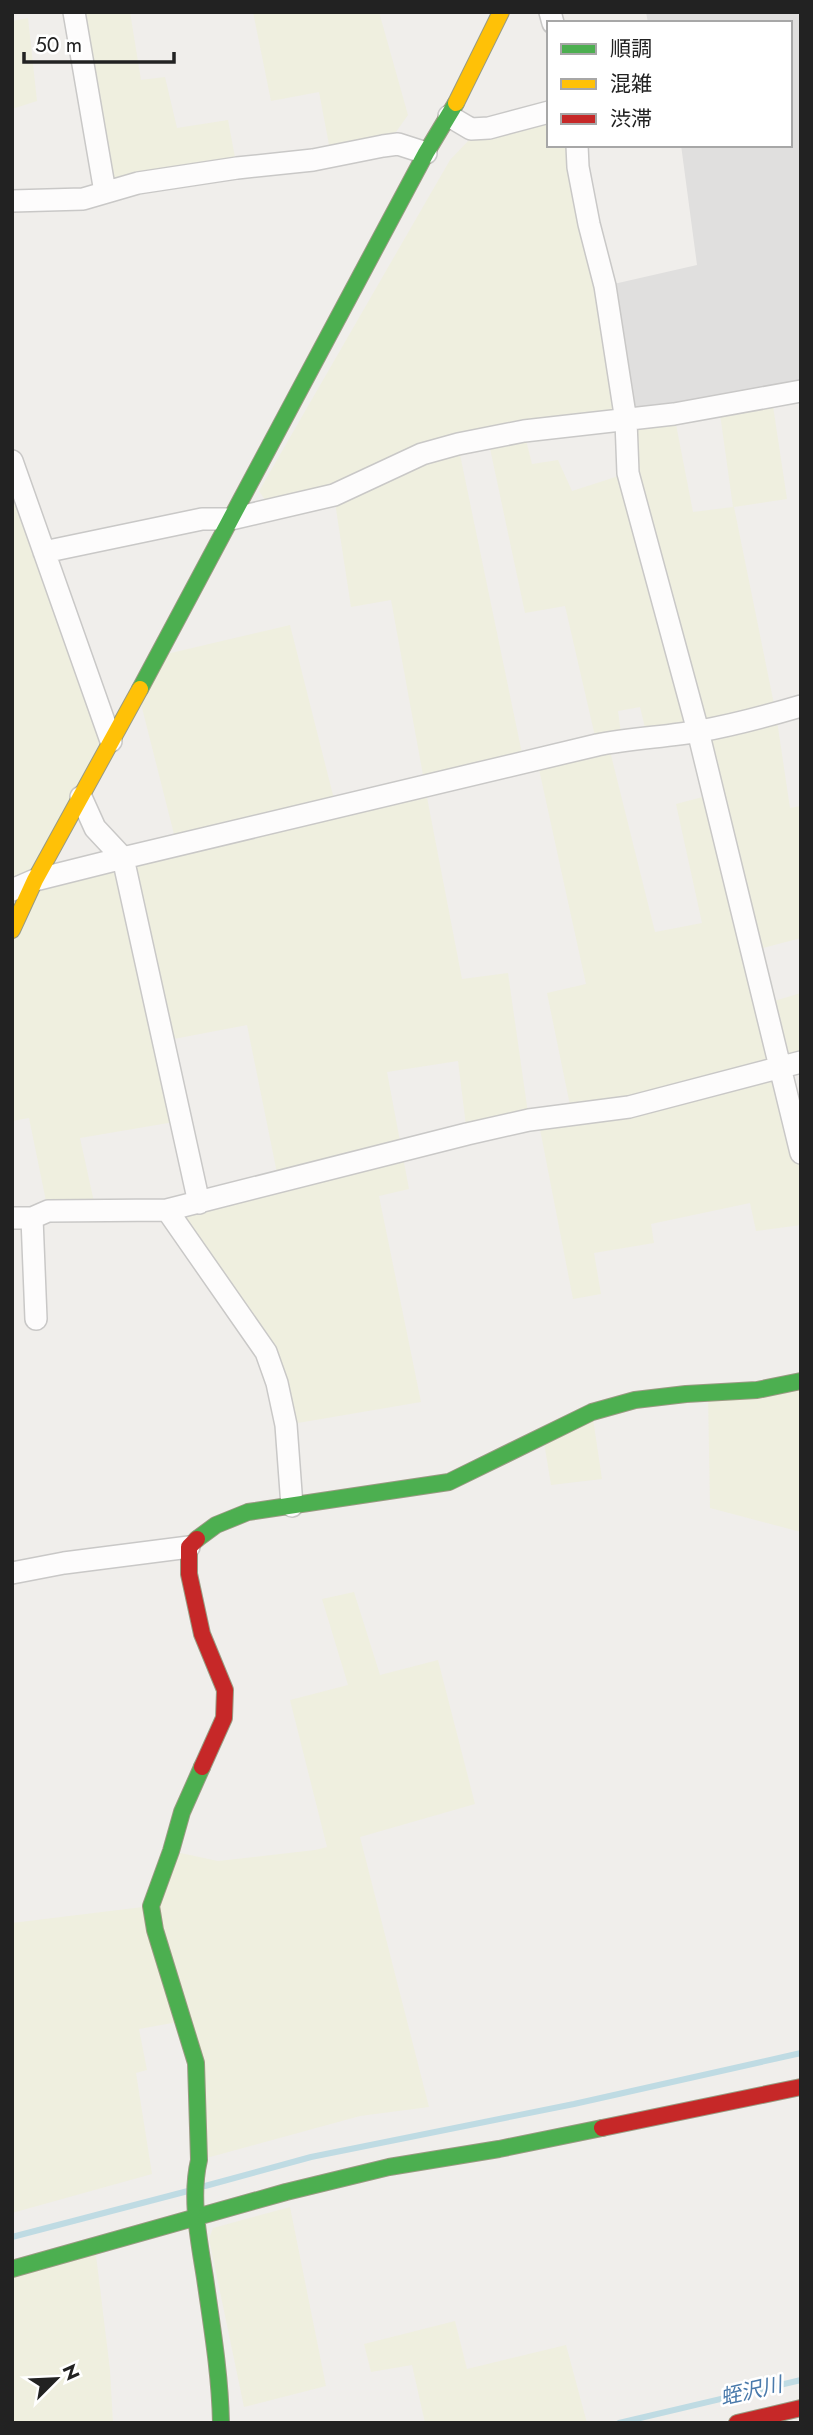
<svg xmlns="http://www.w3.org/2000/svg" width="813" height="2435" font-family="Jost,'Noto Sans JP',sans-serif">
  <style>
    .farmland { fill: #efefdf; fill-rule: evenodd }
    .parking { fill: #e0dfde }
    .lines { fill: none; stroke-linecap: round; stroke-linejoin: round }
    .stream { stroke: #bfdbe3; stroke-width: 6 }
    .street-casing { stroke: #c9c8c7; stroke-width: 24 }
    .fast-casing { stroke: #999a82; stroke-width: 18 }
    .slow-casing { stroke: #999a82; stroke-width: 18 }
    .jam-casing { stroke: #999a82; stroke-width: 18 }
    .street { stroke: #fdfcfc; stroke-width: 21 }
    .fast { stroke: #4caf50; stroke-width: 16 }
    .slow { stroke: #ffc107; stroke-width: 16 }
    .jam { stroke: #c62828; stroke-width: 16 }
    .labels { text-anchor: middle; stroke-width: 5; stroke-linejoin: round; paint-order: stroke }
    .water-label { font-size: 21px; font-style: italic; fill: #4a7aab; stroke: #fff }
  </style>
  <rect width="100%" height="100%" fill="#f0eeeb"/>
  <!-- farmland -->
  <path class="farmland" d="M85 12H130L141 80 165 77 177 128 228 120 237 168 115 190Z
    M253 12H379L408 115 396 132 330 150 319 92 271 101Z
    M28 18 37 101 12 109V21Z
    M549 119V145H577L605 286 674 414 693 512 733 507 720 414 773 406 787 499 734 507 776 714 790 808 801 806V938L752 951 764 1004 801 993V1062L779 1067 801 1153V1225L756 1231 750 1203 651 1224 654 1243 594 1253 601 1294 573 1299 538 1119 572 1115 547 993 586 984 537 760 597 745 565 606 525 613 488 439 458 445 524 763 425 787 462 979 508 973 529 1120 467 1134 458 1061 387 1072 409 1189 379 1196 421 1402 286 1425 277 1383 167 1210 279 1183 247 1025 163 1041 180 1121 80 1138 96 1211H48L29 1118 12 1121V461L111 741 36 879 177 846 138 692 158 656 290 625 336 807 425 786 391 600 351 607 334 496 269 506 259 491 450 160 468 141 483 134ZM626 421 628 473 572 491 558 460 532 464 524 432ZM640 707 647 736 698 731 714 794 676 804 702 923 655 932 608 743 622 740 618 711Z
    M801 1381V1532L710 1508 708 1393Z
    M592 1412 602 1479 551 1485 543 1436Z
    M354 1592 380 1675 438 1660 475 1804 360 1837 429 2107 360 2116 199 2160 183 2021 139 2029 147 2070 136 2073 152 2174 12 2213V1923L151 1906 171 1851 218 1861 315 1850 327 1847 290 1700 348 1685 322 1599Z
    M290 2207 326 2386 244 2407 209 2239 213 2228Z
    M95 2247 110 2370 113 2423H12V2269Z
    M455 2321 467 2369 566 2345 587 2423H425L412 2365 371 2372 364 2344Z"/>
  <!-- parking -->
  <path class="parking" d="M646 12H801V391L626 421 605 286 697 265 681 145H790V23H648Z"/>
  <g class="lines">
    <!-- stream -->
    <path class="stream" d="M205 2186 311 2157 574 2104 801 2053
      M12 2237 188 2191
      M619 2423 801 2380"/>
    <!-- street casing -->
    <g class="street-casing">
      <path id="street" d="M74 12 105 192
        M550 12 553 23
        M449 116 471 129 489 128 549 112
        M577 145 578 167 589 224 605 286 626 421 628 473 698 731 801 1153
        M12 201 83 199 138 183 237 168 313 160 383 146 398 144 426 153
        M12 461 111 741
        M44 552 202 519H231L334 495 422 454 458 444 524 431 674 414 801 391
        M81 797 95 828 123 858 199 1203
        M12 890 35 880 123 858 597 745C631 738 666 737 700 731 734 725 767 716 801 706
        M167 1210 266 1352 277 1383 286 1425 292 1506
        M12 1218H32L48 1211 167 1210 467 1134 529 1120 629 1107 801 1062
        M32 1218 36 1319
        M12 1573 64 1563 189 1547"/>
    </g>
    <!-- fast casing -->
    <g class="fast-casing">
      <path id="fast" d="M140 689 426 153 456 103
        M197 1539 216 1525 248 1512 449 1482 592 1412 635 1400 686 1394 757 1390 801 1381
        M202 1767 182 1812 171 1851 151 1906 155 1930 196 2063 199 2160C190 2198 199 2240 205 2278 212 2327 220 2374 221 2423
        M12 2269 286 2192 389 2167 499 2149 602 2128"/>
    </g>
    <!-- slow casing -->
    <g class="slow-casing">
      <path id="slow" d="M456 103 501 12
        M12 930 35 880 140 689"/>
    </g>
    <!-- jam casing -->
    <g class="jam-casing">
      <path id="jam" d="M197 1539 189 1547V1574L202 1634 225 1690 224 1718 202 1767
        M602 2128 801 2087
        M737 2423 801 2408"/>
    </g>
    <!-- street -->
    <use href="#street" class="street"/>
    <!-- fast -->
    <use href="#fast" class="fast"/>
    <!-- slow -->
    <use href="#slow" class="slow"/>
    <!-- jam -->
    <use href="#jam" class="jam"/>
  </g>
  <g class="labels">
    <!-- water labels -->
    <g class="water-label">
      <text transform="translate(751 2391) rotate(-13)" y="7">蛭沢川</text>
    </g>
  </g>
  <!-- border -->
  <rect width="813" height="2435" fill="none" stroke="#222222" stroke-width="28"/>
  <!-- legend -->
  <rect x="547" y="21" width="245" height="126" fill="#ffffff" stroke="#a7a7a7" stroke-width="2"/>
  <rect x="561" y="44" width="35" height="10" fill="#4caf50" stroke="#a7a7a7" stroke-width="2"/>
  <text x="610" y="56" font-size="21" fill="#222222">順調</text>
  <rect x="561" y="79" width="35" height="10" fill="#ffc107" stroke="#a7a7a7" stroke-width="2"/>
  <text x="610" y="91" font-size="21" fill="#222222">混雑</text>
  <rect x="561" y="114" width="35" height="10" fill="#c62828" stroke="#a7a7a7" stroke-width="2"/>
  <text x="610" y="126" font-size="21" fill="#222222">渋滞</text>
  <!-- north arrow -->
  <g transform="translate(56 2379) rotate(66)" stroke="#ffffff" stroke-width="5" paint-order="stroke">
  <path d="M0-5L12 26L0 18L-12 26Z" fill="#222222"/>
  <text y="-10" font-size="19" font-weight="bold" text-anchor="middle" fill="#222222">N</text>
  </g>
  <!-- scale -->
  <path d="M24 52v10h150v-10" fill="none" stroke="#222222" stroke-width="3.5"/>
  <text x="35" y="52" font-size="21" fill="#222222" stroke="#ffffff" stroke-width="5" paint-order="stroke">50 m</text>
</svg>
